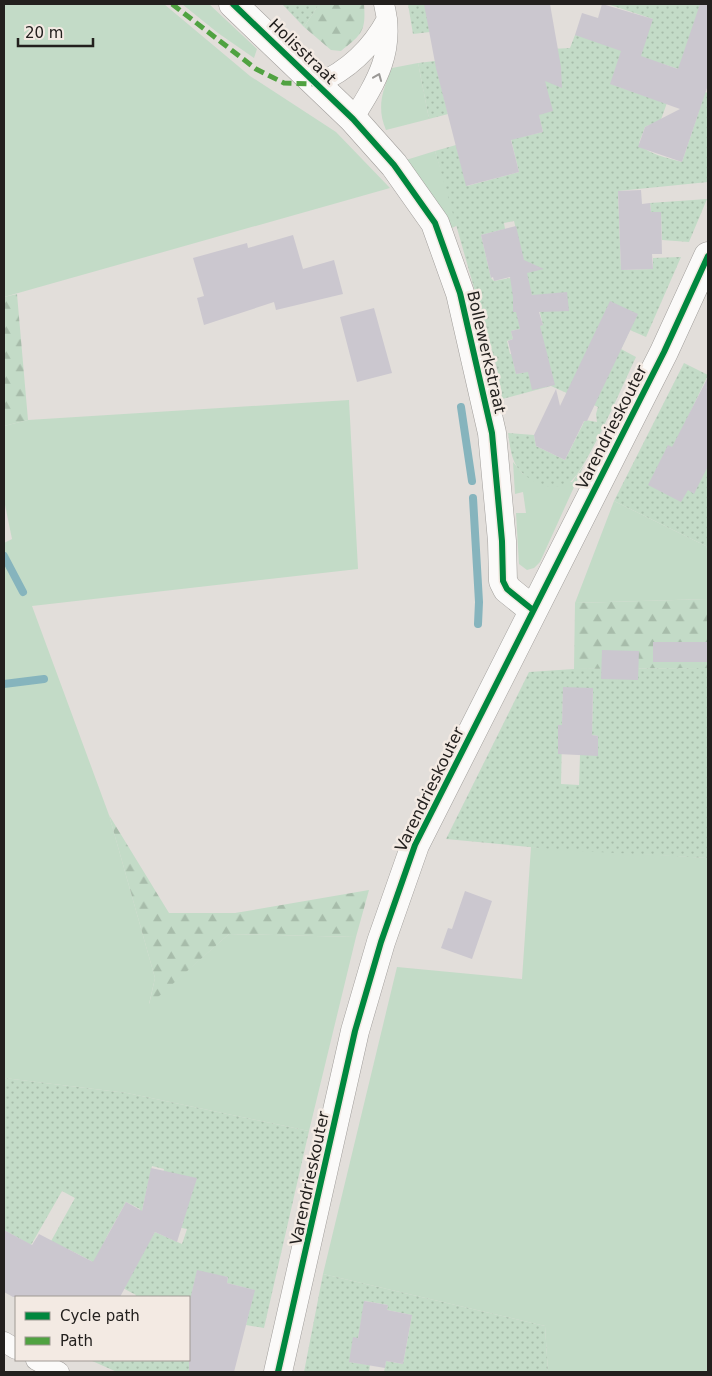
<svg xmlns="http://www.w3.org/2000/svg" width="712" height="1376" font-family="'DejaVu Sans',sans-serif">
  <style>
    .grass { fill: #c3dbc7 }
    .forest { fill: url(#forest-firs) }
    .garden { fill: url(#garden-dots); fill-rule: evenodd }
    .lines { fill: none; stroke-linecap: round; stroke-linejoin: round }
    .stream { stroke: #86b4bd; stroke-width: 8 }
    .building { fill: #cbc7cf }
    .street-casing { stroke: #a19e9b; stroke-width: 21 }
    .secondary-casing { stroke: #a19e9b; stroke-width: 29 }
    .street { stroke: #fbfaf9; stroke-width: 20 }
    .secondary { stroke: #fbfaf9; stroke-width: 28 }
    .quiet { stroke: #50a241; stroke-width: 5; stroke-dasharray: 10 5; stroke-linecap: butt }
    .cycleway-casing { stroke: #f3eae3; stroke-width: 9 }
    .cycleway { stroke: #00873e; stroke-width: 6 }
    .oneway { stroke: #9a9896 }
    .labels { text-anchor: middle; stroke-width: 5; stroke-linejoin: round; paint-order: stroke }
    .street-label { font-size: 16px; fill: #23201e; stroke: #f3eae3 }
  </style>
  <defs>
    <pattern id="forest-firs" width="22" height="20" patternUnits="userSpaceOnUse" patternTransform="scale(1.25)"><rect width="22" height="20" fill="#c3dbc7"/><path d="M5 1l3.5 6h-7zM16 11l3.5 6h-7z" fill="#a7bcaa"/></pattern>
    <pattern id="garden-dots" width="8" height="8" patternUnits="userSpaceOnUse" patternTransform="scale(1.25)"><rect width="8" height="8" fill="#c3dbc7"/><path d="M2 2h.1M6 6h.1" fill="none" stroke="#a7bcaa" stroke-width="1.8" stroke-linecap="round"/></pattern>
  </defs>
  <rect width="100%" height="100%" fill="#e2deda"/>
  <!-- grass -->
  <path class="grass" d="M4 4H164L250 76 336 132 390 188 4 297Z
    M182 4H209L257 49 254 58 218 33Z
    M418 63 429 119 386 130C376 107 383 89 392 68Z
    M435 151 458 225 448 230 406 160Z
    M349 400 358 569 32 606 109 815 155 978 149 1004 229 934 356 937 309 1131 127 1093 4 1078V543L12 539 4 500V426L28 420Z
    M513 462 523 474 572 482 584 465 540 562 534 568 527 570 519 564 516 513H526L523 492 515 494Z
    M614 501 708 547V599L575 603Z
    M531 847 708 858V1372H548L545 1326 323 1274 397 967 522 979Z"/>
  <!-- forest -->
  <path class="forest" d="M319 4H364C366 32 362 34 341 51L331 50 304 27Z
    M17 294 28 420 4 426V297Z
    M708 599V668L574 669 575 603Z
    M109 815 169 913H235L369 890 356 937 229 934 149 1005 155 978Z"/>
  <!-- garden -->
  <path class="garden" d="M282 4H319L304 27Z
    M408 4H425L430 32 413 34Z
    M607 4H708V22H706L688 72 663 64 659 76 708 93V182L618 191 621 270 653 269V258L681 257 646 337 630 330 621 349 636 357C626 378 585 473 570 482 561 488 547 488 537 483 512 469 512 459 508 433L534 435 536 446 565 460 585 420 597 422 596 414 598 407 551 386 502 399 498 372 435 151 456 145 467 186 519 172 509 131 521 137 543 132 531 84 552 49 570 48 575 35 653 19ZM616 69 648 97 611 84ZM668 100 699 111 682 162C669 158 646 154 639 143L645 127 649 125 658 128ZM514 221 527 275 494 281 491 278 481 235 505 229 504 223ZM539 309 543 325 535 326 545 368 516 374 513 360 517 353 510 354 507 341 513 339 511 331 520 329Z
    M435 61 448 114 429 119 418 63Z
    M707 199 689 242 662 240 661 212H651L650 203Z
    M684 363 708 375 688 417 708 428V547L614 501Z
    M708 668V858L562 850 446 839 529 672 574 669ZM563 688H593L592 735 598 736V755H580L579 785 561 784Z
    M4 1078 127 1093 309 1131 264 1328 246 1325 254 1290 227 1283 228 1277 197 1272 192 1292 199 1305 189 1303V1297H135L136 1295 121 1287 155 1232 182 1244 187 1229 172 1226 155 1212 164 1169 152 1166 139 1224 134 1221 140 1209 126 1202 106 1238 97 1264 68 1249 62 1250 36 1297H20L75 1198 62 1191 31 1245 4 1230Z
    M323 1274 545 1326 548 1372H384L386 1361 403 1364 412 1315 387 1310 388 1305 365 1301 358 1338 349 1362 370 1365 369 1372H304Z
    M189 1346 199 1349 194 1372H117L90 1360H189Z"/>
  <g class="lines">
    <!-- stream -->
    <path class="stream" d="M461 407 472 481
      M473 498 479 602 478 624
      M4 556 23 592
      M4 684 44 679"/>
  </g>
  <!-- building -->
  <path class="building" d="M424 4H550L561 67 562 88 545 81 553 111 539 115 543 132 511 140 519 172 466 186 436 68Z
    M602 4 653 19 641 56 678 69 700 4H708V85L682 162 638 147 645 127 680 109 610 84 621 51 575 35 582 13 598 18Z
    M641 190 642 204 650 203 651 212H661L662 254H652L653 269 621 270 618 191Z
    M516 226 524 260 544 269 527 273 532 295 567 292 569 311 539 312 543 325 540 326 555 385 532 390 528 372 516 374 508 341 513 339 511 331 520 329 516 312H513V297L510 277 494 281 493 277 491 278 481 235Z
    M293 235 303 269 334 260 343 294 276 310 274 302 204 325 197 298 204 296 193 258 247 243 248 248Z
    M610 301 638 314 587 421H584L565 460 536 446 534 435 556 389 560 406Z
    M374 308 392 373 357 382 340 317Z
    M708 377V466L694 494 688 490 681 502 648 485 668 445 672 447Z
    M653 642H708V662H653Z
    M602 650 639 651 638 680 601 679Z
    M563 687 593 688 592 735 598 736V756L558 754V725H562Z
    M465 891 492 901 472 959 441 948 448 928 452 929Z
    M151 1168 197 1178 177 1242 155 1232 120 1297H13L4 1292V1230L32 1245 39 1234 93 1262 126 1202 142 1211Z
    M197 1270 228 1277 227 1283 255 1290 234 1372H189V1304Z
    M364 1301 388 1305 387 1310 412 1315 403 1364 386 1361 385 1368 349 1362 353 1337 358 1338Z"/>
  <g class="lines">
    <!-- street casing -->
    <g class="street-casing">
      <path id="street" d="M317 84C349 70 371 49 387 19
        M353 119C377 81 396 50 384 4
        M4 1342 16 1349
        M36 1360 59 1372"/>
    </g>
    <!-- secondary casing -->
    <g class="secondary-casing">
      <path id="secondary" d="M233 4 353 119 394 165 435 223 460 293 492 433 502 541 503 581 507 589 533 610
        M278 1372 355 1031 381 942 415 845 664 352 708 256"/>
    </g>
    <!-- street -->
    <use href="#street" class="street"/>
    <!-- secondary -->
    <use href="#secondary" class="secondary"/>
    <!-- quiet -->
    <path class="quiet" d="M172 4 256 69 284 83 317 84"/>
    <!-- cycleway casing -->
    <g class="cycleway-casing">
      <path id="cycleway" d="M233 4 353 119 394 165 435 223 460 293 492 433 502 541 503 581 507 589 533 610
        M278 1372 355 1031 381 942 415 845 664 352 708 256"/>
    </g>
    <!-- cycleway -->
    <use href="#cycleway" class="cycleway"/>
  </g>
  <!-- one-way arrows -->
  <defs><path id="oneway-chevron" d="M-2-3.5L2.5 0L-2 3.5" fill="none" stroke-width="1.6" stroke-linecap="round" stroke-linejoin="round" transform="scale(1.25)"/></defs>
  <use class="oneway" href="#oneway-chevron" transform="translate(378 77) rotate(-68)"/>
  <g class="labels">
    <!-- street labels -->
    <g class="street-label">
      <text transform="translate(303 51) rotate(44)" y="6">Holisstraat</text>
      <text transform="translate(487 352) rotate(77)" y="6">Bollewerkstraat</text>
      <text transform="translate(611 427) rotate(-63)" y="6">Varendrieskouter</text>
      <text transform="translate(429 789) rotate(-64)" y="6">Varendrieskouter</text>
      <text transform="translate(309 1178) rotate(-78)" y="6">Varendrieskouter</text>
    </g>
  </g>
  <!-- border -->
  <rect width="712" height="1376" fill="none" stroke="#23201e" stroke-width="10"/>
  <!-- legend -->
  <rect x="15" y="1296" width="175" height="65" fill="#f3eae3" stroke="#a09994"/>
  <rect x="25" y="1312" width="25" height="8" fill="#00873e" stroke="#a09994"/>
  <text x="60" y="1321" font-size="15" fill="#23201e">Cycle path</text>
  <rect x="25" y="1337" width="25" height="8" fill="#50a241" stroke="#a09994"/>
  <text x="60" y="1346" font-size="15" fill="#23201e">Path</text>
  <!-- scale -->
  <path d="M18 38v8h75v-8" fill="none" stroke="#23201e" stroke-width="2.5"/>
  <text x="25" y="38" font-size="15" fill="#23201e" stroke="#f3eae3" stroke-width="4" paint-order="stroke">20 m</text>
</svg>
